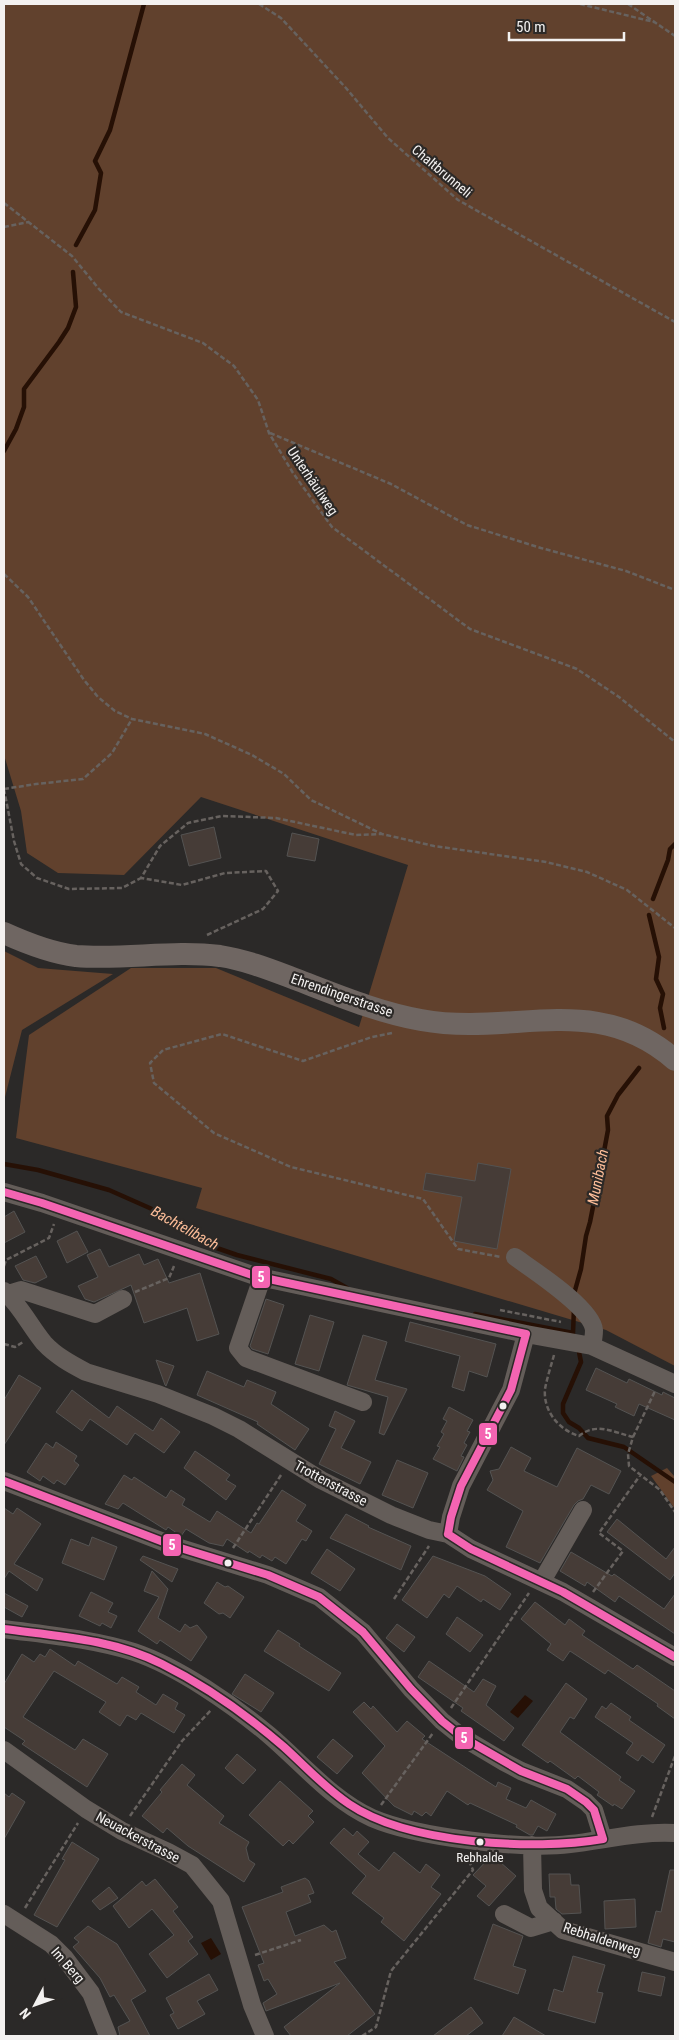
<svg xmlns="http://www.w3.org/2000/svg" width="679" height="2040" font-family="'Roboto Condensed',sans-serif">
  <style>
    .green { fill: #61412d }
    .water { fill: #261005 }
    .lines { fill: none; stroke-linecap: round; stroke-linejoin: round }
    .stream { stroke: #261005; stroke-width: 4.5 }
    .building { fill: #463c37; stroke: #545352 }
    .path { stroke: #67625f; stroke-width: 2.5; stroke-dasharray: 5 2.5; stroke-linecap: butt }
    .minor { stroke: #645d59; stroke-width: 18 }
    .major { stroke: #6f6662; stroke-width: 22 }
    .bus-1-casing { stroke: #2c2927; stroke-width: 11 }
    .bus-1 { stroke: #f464b2; stroke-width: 8 }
    .bus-dot { fill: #f3f1f0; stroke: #2c2927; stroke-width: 2 }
    .labels { text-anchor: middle; stroke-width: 4.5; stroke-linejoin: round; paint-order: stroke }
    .bus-label { font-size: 13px; fill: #f3f1f0; stroke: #2c2927 }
    .street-label { font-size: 14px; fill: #f3f1f0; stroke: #2c2927 }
    .water-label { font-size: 15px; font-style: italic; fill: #febe99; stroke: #2c2927 }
    .line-badge { stroke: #2c2927; stroke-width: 2 }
    .badge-label { font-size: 14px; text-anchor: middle; font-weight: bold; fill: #fff }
  </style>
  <rect width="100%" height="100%" fill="#2b2928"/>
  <!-- green -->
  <path class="green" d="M4 4H675V1366L606 1330 196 1208 202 1188 16 1138 29 1035 131 968H216L359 1027 408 865 201 797 124 875 58 873 27 853 21 811 4 755Z
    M4 951 38 968 113 974 22 1030 4 1101Z
    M667 1468 675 1477V1509L651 1476Z"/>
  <!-- water -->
  <path class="water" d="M525 1695 533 1701 518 1718 510 1712Z
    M211 1938 221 1954 211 1960 201 1943Z"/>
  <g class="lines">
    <!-- stream -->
    <path class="stream" d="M76 245 95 210 101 173 95 161 110 130 144 4
      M4 451 16 429 24 407V389L59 342 68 328 76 307 73 272
      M653 899 668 860 670 849 675 844
      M649 915 659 957 656 979 663 994 660 1008 664 1028
      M4 1164 38 1170 109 1190 170 1217 211 1246 237 1255 331 1279 347 1288
      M574 1294 581 1269 586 1236 590 1222 605 1146 608 1130 607 1116 618 1095 639 1068
      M475 1314 573 1333 574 1308
      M579 1352 581 1362 563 1404V1413L569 1422 579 1428 588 1438 624 1447 675 1482"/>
  </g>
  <!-- building -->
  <path class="building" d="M214 827 221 858 189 866 181 835Z
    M292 833 319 839 315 861 287 856Z
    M478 1163 511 1169 497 1249 454 1241 462 1197 423 1190 426 1173 475 1181Z
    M14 1211 25 1232 4 1243V1217Z
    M77 1231 88 1252 67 1263 57 1241Z
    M100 1249 109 1267 139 1254 144 1265 158 1259 169 1283 200 1273 219 1334 197 1341 187 1308 144 1323 131 1285 94 1302 85 1299 78 1286 98 1277 87 1255Z
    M36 1256 47 1277 35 1283 23 1280 15 1266Z
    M266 1299 284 1305 268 1354 252 1349 250 1346Z
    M310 1315 334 1322 319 1371 295 1364Z
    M410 1322 496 1344 487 1377 469 1371 464 1391 452 1387 460 1356 405 1341Z
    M363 1335 387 1342 375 1380 407 1389 384 1435 379 1433 388 1397 347 1385Z
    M156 1360 174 1366 166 1386 165 1385Z
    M596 1368 627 1383 629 1379 662 1395 663 1392 675 1398V1420L639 1404 634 1416 615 1407 617 1404 586 1390Z
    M207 1371 244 1387 247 1380 276 1392 271 1404 309 1429 295 1450 257 1424 258 1422 197 1395Z
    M19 1375 41 1388 4 1445V1400Z
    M72 1390 109 1418 117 1406 153 1431 161 1418 180 1432 164 1453 135 1433 127 1445 90 1419 82 1431 56 1412Z
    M449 1407 473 1420 467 1431 470 1432 464 1443 467 1445 461 1456 464 1457 457 1471 433 1459 440 1447 437 1446 444 1434 441 1432 447 1421 443 1419Z
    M335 1411 355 1421 341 1448 371 1462 360 1484 319 1464 336 1429 329 1426Z
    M56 1442 77 1456 74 1461 79 1465 65 1485 57 1480 54 1484 43 1476 40 1481 27 1472 46 1443 53 1448Z
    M511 1447 531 1458 524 1471 557 1487 577 1448 621 1471 609 1494 591 1485 583 1499 578 1501 574 1505 540 1563 506 1547 523 1511 487 1490 493 1480 490 1471 499 1469Z
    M195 1451 230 1475 226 1480 236 1486 226 1500 184 1468Z
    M397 1460 428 1473 413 1508 382 1495Z
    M124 1475 132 1480 134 1477 166 1498 171 1490 185 1499 182 1505 210 1522 217 1511 251 1533 257 1523 259 1524 282 1490 306 1505 296 1521 312 1531 306 1541 302 1539 286 1564 275 1557 272 1561 262 1555 260 1558 249 1551 248 1553 227 1539 223 1546 209 1543 186 1529 181 1536 168 1527 166 1530 123 1503 118 1509 105 1504Z
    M4 1508 13 1514 17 1508 41 1524 14 1564 43 1579 37 1591 9 1571 4 1579Z
    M346 1514 369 1526 368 1527 411 1546 401 1570 330 1538Z
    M617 1519 666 1559 675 1547V1573L670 1580 607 1532Z
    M92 1537 117 1547 104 1580 62 1563 71 1539 89 1546Z
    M327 1549 355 1569 340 1591 311 1573Z
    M571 1552 612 1576 614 1574 664 1609 675 1594V1634L619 1596 615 1602 587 1582 585 1586 560 1571Z
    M143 1556 178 1569 172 1582 140 1560Z
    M433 1556 485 1576 511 1594 500 1610 483 1599 481 1602 457 1586 449 1598 444 1594 427 1618 402 1600Z
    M152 1571 168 1589 158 1618 180 1632 185 1624 190 1628 197 1625 207 1637 191 1661 160 1640 157 1644 138 1631 159 1597 144 1591Z
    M217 1582 225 1587 228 1586 244 1597 230 1618 223 1613 219 1614 204 1603Z
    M91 1592 113 1603 108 1612 117 1616 111 1628 102 1623 100 1626 79 1616Z
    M4 1593 28 1606 22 1617 4 1607Z
    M535 1602 565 1625 569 1619 585 1631 582 1635 633 1669 637 1665 675 1691V1719L657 1706 658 1704 608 1670 605 1674 570 1651 563 1661 547 1650 551 1644 521 1619Z
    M457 1617 483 1635 470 1652 446 1634Z
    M397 1624 415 1637 404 1652 386 1638Z
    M278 1630 300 1644 299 1646 341 1673 329 1691 264 1651Z
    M50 1649 75 1666 78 1661 117 1684 122 1677 139 1687 136 1692 156 1705 163 1694 178 1703 175 1709 185 1715 174 1733 141 1713 136 1720 127 1715 120 1726 99 1712 106 1702 54 1671 23 1717 75 1750 83 1739 108 1754 87 1787 22 1744 25 1741 4 1727V1684L22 1654 34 1662 40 1654 45 1657Z
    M429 1661 474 1692 483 1679 496 1686 486 1705 514 1728 504 1741 461 1711 463 1708 418 1677Z
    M245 1674 274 1693 261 1712 232 1694Z
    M566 1683 587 1699 574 1719 570 1717 560 1732 621 1777 619 1780 635 1791 622 1809 614 1804 613 1806 597 1795 599 1792 578 1776 575 1779 550 1761 548 1763 522 1745Z
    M364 1702 371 1709 373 1706 397 1732 407 1721 425 1736 422 1739 477 1775 496 1787 498 1782 511 1788 506 1799 526 1808 531 1800 556 1814 547 1831 538 1826 533 1835H530L516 1827 517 1825 470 1803 468 1805 447 1791 431 1816 426 1812 422 1816 414 1811 412 1815 394 1806 362 1773 385 1746 353 1712Z
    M611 1703 631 1717 629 1720 665 1745 653 1763 642 1755 638 1761 626 1753 633 1743 595 1717 602 1706 606 1709Z
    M333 1739 353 1756 337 1774 317 1757Z
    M237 1754 256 1770 243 1784 225 1768Z
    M182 1764 195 1775 187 1785 224 1816 219 1823 249 1842 246 1848 249 1860 255 1864 244 1882 188 1846 167 1828 163 1833 142 1816 162 1792 160 1790Z
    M280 1781 313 1811 308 1816 314 1822 293 1844 289 1840 283 1846 249 1815Z
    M4 1793 9 1797 12 1793 25 1802 4 1839Z
    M344 1828 353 1836 357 1831 369 1842 358 1854 379 1871 394 1852 420 1873 426 1864 440 1875 431 1887 441 1894 404 1941 381 1922 384 1918 352 1893 366 1876 330 1843Z
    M72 1842 99 1859 57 1927 34 1915 65 1860 62 1859Z
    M492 1855 516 1876 489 1906 477 1896 486 1886 473 1875Z
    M670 1870H675V1942L663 1939 661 1947 648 1943 656 1911 661 1912Z
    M549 1874H570L571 1885H579L581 1913 562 1914 556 1909 555 1897H550Z
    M305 1878 309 1881 314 1893 308 1895 311 1902 286 1912 295 1936 324 1925 332 1932 336 1930 346 1958 334 1962 375 2014 347 2036H291L284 2027 340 1983 266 2011 263 2003 277 1994 268 1979 264 1981 258 1965 264 1963 242 1907 283 1892 281 1887Z
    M155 1879 178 1907 173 1911 193 1937 188 1941 198 1954 167 1978 149 1954 174 1935 152 1909 129 1928 113 1906 142 1881 146 1886Z
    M109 1887 118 1898 100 1910 92 1901Z
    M635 1899 636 1927 605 1929 604 1901Z
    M493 1924 523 1936 513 1966 526 1970 518 1994 474 1979Z
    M88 1926 117 1944 146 1991 131 2000 150 2036H120L118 2027 130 2021 114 1995 110 1997 100 1978 73 1947 79 1942 74 1938Z
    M573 1956 605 1965 597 1992 603 1993 595 2023 548 2010 554 1989 563 1992Z
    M642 1972 665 1977 661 1996 638 1991Z
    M209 1974 218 1990 197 2001 205 2014 178 2029 170 2015 174 2013 166 1998Z
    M471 2007 483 2023 466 2036H433Z
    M514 2017 546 2036H502Z"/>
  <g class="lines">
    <!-- path -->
    <path class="path" d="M259 4 281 18 346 88 388 138 458 200 675 322
      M580 4 654 22
      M628 4 675 36
      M4 203 72 256 99 289 121 312 203 343 234 366 258 400 269 433 293 473 332 527 470 629 577 669 619 697 675 742
      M4 227 29 222
      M270 433 391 484 467 525 541 548 626 571 675 590
      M4 574 28 597 84 680 98 697 115 711 132 719 205 734 252 755 284 774 311 800 382 834 434 846 546 862 587 872 627 890 675 928
      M4 789 14 841 21 864 37 878 69 889 122 888 141 878
      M4 789 36 784 83 779 112 753 132 719
      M207 935 263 909 278 891 266 871 225 873 182 885 141 878 160 846 188 823 222 816 276 818 356 835 381 834
      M392 1033 372 1037 303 1061 222 1034 163 1050 150 1063 154 1083 214 1133 291 1167 423 1199 458 1249 501 1257
      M4 1266 6 1260 49 1238 54 1224
      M135 1292 169 1278 174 1266
      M500 1310 561 1322
      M4 1344 15 1347 23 1342
      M554 1355C551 1366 547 1378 545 1389 543 1411 559 1430 579 1436 596 1422 613 1432 633 1437L628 1454 629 1466 660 1490 675 1512
      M633 1437 655 1391
      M233 1548 281 1475
      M593 1592 623 1551 599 1533 641 1474
      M394 1599 429 1546
      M451 1708 529 1593
      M381 1805 433 1733
      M130 1816 182 1741 211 1710
      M652 1817 675 1756
      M25 1908 78 1823
      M255 1955 301 1940
      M362 2036 376 2027 391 1971 473 1870 470 1863 474 1858"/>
    <!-- minor -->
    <path class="minor" d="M4 1192 42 1203 255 1276 526 1334 592 1346 675 1384
      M515 1257C533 1270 592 1308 594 1330 594 1335 593 1341 592 1346
      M262 1278 238 1348 246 1358 363 1402
      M4 1291C20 1305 30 1326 44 1343 56 1356 71 1364 86 1372L158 1394 213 1416 239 1429 321 1480 391 1515 429 1530 448 1534 471 1549 563 1592 675 1657
      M8 1294 21 1290 95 1314 123 1299
      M4 1481 174 1546 268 1575 319 1597 363 1632 411 1689 442 1721 462 1737 504 1762 521 1771 567 1789 586 1802 594 1810 603 1839
      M448 1534 451 1517 461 1486 511 1390 526 1334
      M542 1581 583 1510
      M4 1629C47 1635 93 1639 134 1652 179 1667 233 1705 269 1735 302 1763 332 1800 372 1818 416 1837 523 1850 570 1844 605 1840 639 1831 675 1833
      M4 1750 86 1809 122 1831 168 1852 192 1865 221 1901 252 2005 265 2036
      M532 1845 533 1890 539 1908 563 1930 675 1962
      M4 1914 51 1944 64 1957 91 1993 108 2036
      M504 1914 531 1928 554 1921"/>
    <!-- major -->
    <path class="major" d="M4 933C26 943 51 953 76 956 124 960 172 950 220 956 246 960 271 970 295 979 337 995 377 1012 421 1020 514 1037 595 990 675 1060"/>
    <!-- bus-1 casing -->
    <g class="bus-1-casing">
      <path id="bus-1" d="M4 1192 42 1203 255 1276 526 1334
        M4 1481 174 1546 268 1575 319 1597 363 1632 411 1689 442 1721 462 1737 521 1771 567 1789 586 1802 594 1810 603 1839
        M448 1534 471 1549 563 1592 675 1657
        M448 1534 451 1517 461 1486 511 1390 526 1334
        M4 1629C57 1636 113 1639 162 1664 206 1686 247 1715 284 1747 305 1766 325 1788 349 1804 408 1844 534 1851 603 1839"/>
    </g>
    <!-- bus-1 -->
    <use href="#bus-1" class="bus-1"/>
  </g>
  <!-- markers -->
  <g class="bus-dot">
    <circle cx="503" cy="1406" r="4.5"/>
    <circle cx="228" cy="1563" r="4.5"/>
    <circle cx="480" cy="1842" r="4.5"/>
  </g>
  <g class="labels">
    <!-- bus labels -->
    <g class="bus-label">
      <text x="480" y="1862">Rebhalde</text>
    </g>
    <!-- street labels -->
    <g class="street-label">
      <text transform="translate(442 171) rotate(40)" y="5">Chaltbrunneli</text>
      <text transform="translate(313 481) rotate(56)" y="5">Unterhäuliweg</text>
      <text transform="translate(342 995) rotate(19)" y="5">Ehrendingerstrasse</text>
      <text transform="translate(331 1483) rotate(28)" y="5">Trottenstrasse</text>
      <text transform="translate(138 1837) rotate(28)" y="5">Neuackerstrasse</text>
      <text transform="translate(602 1939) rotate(18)" y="5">Rebhaldenweg</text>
      <text transform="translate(68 1965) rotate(49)" y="5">Im Berg</text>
    </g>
    <!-- water labels -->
    <g class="water-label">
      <text transform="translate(598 1177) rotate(-79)" y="5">Munibach</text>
      <text transform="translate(185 1228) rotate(29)" y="5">Bachtelibach</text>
    </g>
  </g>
  <g class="line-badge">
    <rect x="251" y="1265" width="20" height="24" rx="5" fill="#f464b2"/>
    <rect x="478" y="1422" width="20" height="24" rx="5" fill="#f464b2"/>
    <rect x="162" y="1533" width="20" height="24" rx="5" fill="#f464b2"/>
    <rect x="454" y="1726" width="20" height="24" rx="5" fill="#f464b2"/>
  </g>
  <g class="badge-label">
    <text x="261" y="1282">5</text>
    <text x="488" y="1439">5</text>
    <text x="172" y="1550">5</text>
    <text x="464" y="1743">5</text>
  </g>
  <!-- border -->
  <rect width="679" height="2040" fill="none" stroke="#f3f1f0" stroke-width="10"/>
  <!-- north arrow -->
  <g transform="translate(35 2005) rotate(229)" stroke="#2c2927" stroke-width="4" paint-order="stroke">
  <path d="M0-4L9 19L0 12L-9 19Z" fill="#f3f1f0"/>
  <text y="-8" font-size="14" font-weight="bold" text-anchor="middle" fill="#f3f1f0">N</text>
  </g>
  <!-- scale -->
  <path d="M509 32v8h115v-8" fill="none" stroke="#f3f1f0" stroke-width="2.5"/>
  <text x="516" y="32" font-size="15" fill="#f3f1f0" stroke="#2c2927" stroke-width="4" paint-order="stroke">50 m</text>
</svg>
